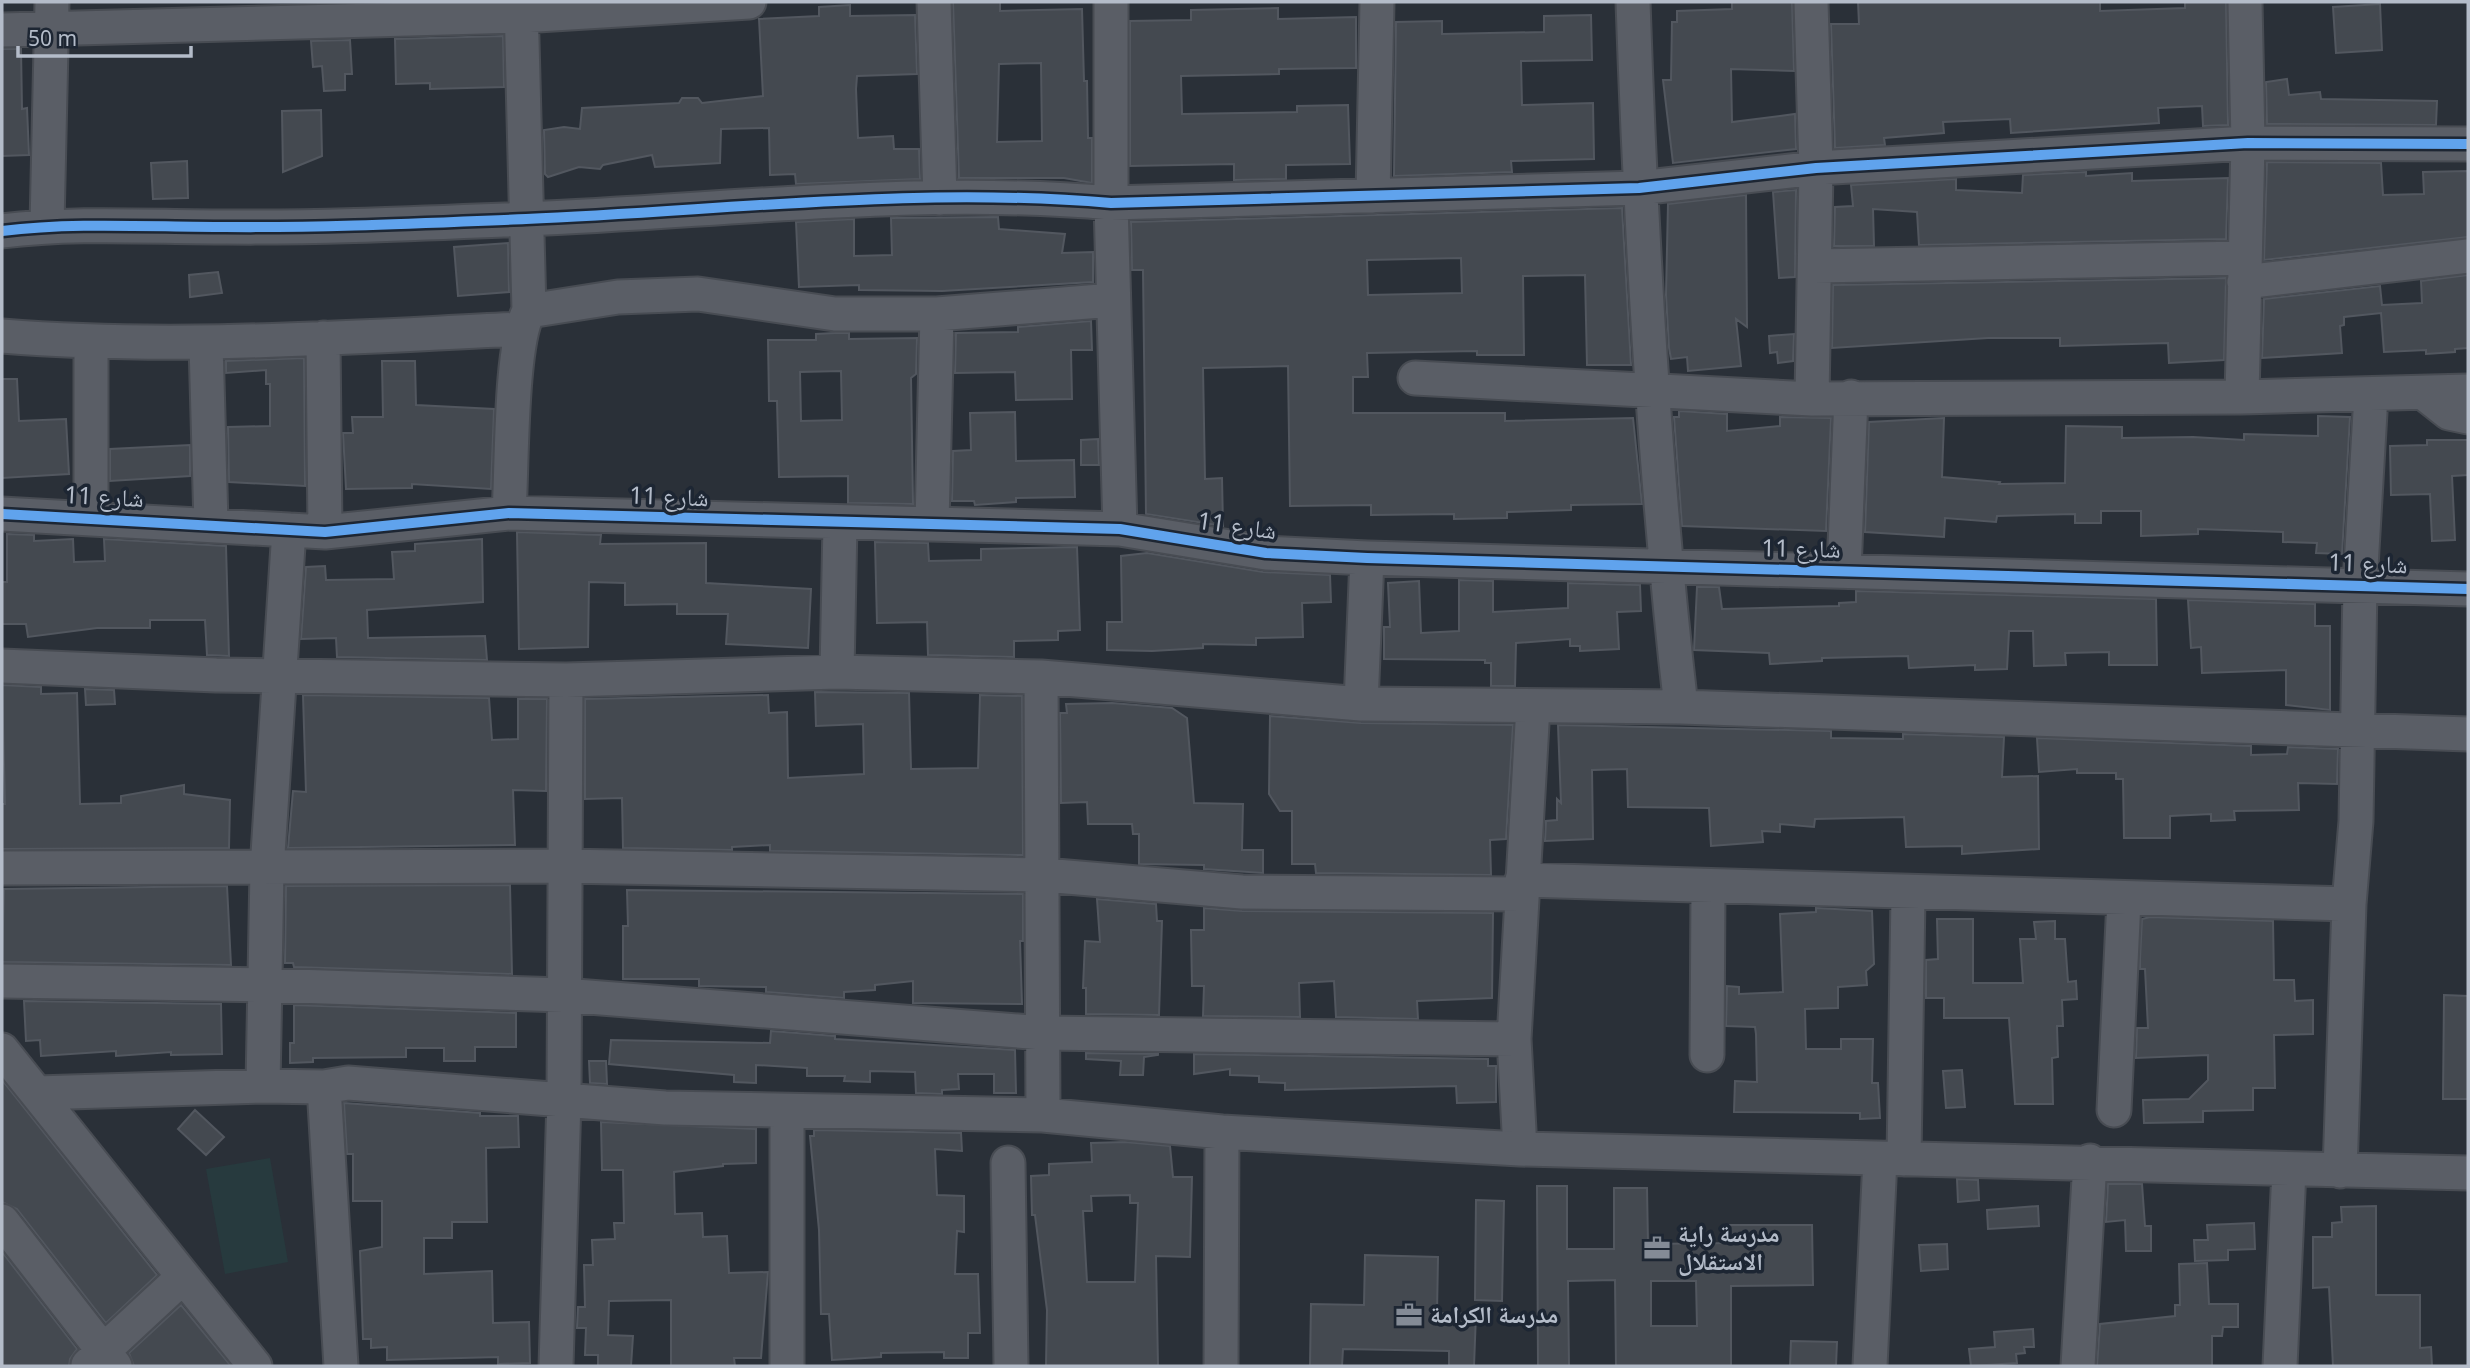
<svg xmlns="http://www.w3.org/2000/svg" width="2470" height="1368" font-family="'Noto Sans','Noto Naskh Arabic',sans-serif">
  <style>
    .green { fill: #273a3e }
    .building { fill: #444950; stroke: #52575f; stroke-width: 2; fill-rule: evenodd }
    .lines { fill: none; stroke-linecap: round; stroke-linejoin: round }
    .minor-casing { stroke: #484c53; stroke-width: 37 }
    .minor { stroke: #5a5e66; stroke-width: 33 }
    .cycleway-casing { stroke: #1d2633; stroke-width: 15 }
    .cycleway { stroke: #60a3ed; stroke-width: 10 }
    .labels { text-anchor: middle; stroke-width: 7; stroke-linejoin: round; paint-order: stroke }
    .street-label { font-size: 24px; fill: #b4bcc9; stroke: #1d2633 }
    .poi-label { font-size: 24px; font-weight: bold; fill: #b4bcc9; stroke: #1d2633; text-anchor: start }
  </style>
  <rect width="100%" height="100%" fill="#2a3038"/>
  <!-- green -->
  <path class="green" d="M270 1158 288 1262 225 1274 206 1169Z"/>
  <!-- building -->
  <path class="building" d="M953 2H1000V11L1082 9 1084 81H1087L1088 138H1092V183L1064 178H959ZM1041 63 1042 141 997 142 999 64Z
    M1732 2H1792L1794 71 1731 69 1732 122 1795 114 1796 149 1673 163 1663 80H1671L1672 22H1677V11L1732 9Z
    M1858 2H2100V11L2185 8V2H2226L2228 125 2203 126 2202 106 2158 108 2159 123 2011 133 2010 119 1943 122 1944 133 1884 138 1885 145 1835 148 1831 24H1859Z
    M2380 4 2382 50 2336 53 2333 7Z
    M850 5V16L915 15 917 74 857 76 856 89 858 138 893 136 894 149H919L920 179 796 184 795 174 770 175 769 128 721 129 720 163 655 167 652 155 603 165 600 169 579 167 548 177 545 174 544 130 564 127 580 129 582 108 679 103 682 98H698L702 103 763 96 759 19 819 16V7Z
    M1278 8V19L1356 17V68L1279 69V74L1181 76 1182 114 1297 112V106L1348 105 1350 164 1286 165V179L1234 180V164L1130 166V21L1191 20V10Z
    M1591 15 1592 60 1521 61 1522 105 1593 103 1594 159 1511 161 1512 172 1394 176 1396 22 1442 21V34L1544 32V16Z
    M503 36 504 87 430 89V83L396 84 395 39Z
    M350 40 352 74H345V90L324 91 322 66 313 67 311 41Z
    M2 49H21L22 109 27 108 29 155 2 156Z
    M2287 79 2289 95 2320 92 2321 99 2437 101 2436 125 2267 124 2266 82Z
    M321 110 322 156 283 172 282 111Z
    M187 161 188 198 153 199 151 163Z
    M2267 162 2381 163 2383 195 2424 194 2423 172 2468 171V237L2264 260Z
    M2086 172V176L2132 173V181L2228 178 2226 239 1919 245 1917 212 1873 209 1874 246H1834L1835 207 1853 206 1851 185 1956 179V190L2022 193 2023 175Z
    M1796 190 1795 277 1779 278 1773 192Z
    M1746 195 1747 327 1736 319 1741 366 1688 371 1687 357 1671 359 1669 348 1666 295 1668 204Z
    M1622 208 1631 365H1587L1585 275 1523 276 1524 355H1477V351L1367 353 1368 377H1353V413H1505V421L1633 418 1642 504 1571 505V510L1507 512V518L1454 519V514L1371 515V505L1290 506 1288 366 1203 368 1205 479 1222 478 1223 526 1146 514 1143 270H1132L1131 222ZM1461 258 1462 293 1368 295 1367 260Z
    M998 217 999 229 1065 234 1062 253 1093 252V282L942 291 859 290V285L799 287 796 222 854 219V256L892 255 891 218Z
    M508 243 509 292 458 296 454 247Z
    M218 272 222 293 190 297 189 275Z
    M2468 275V348L2455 349V352L2426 354V350L2384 352 2381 313 2344 317V325L2340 326 2342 353 2262 358 2264 299 2380 286 2382 305 2422 303 2421 281Z
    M2226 278 2224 360 2169 363 2168 343 2060 346V338H1988L1832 348 1833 285Z
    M1091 321 1092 350H1071L1072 399 1016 400 1015 372 955 373 956 333 1018 332V327Z
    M835 333H849V339L917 338 916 374 911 378 913 504 848 503V476L779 477 777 401H769L768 340H816V334ZM841 371 842 420 801 421 800 372Z
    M1794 334 1793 361 1778 363 1777 352 1770 353 1769 336Z
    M304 358 305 486 229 482 228 427 270 426V384H266V370L226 373V361Z
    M382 361H415L416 405 494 409 491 489 412 484V488L346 489 343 433H353L352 417H383Z
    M2 379H17L19 421 66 419 69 474 2 478Z
    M1679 411 1727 414V431L1780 426V417L1831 418 1826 531 1682 526 1674 417H1679Z
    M1015 412 1016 461 1074 460 1075 497 1016 498V502L975 505 974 501H952L953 451 971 450 970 413Z
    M2318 416 2350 417 2342 554 2316 553 2317 543 2283 542V532L2198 529V534L2141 536V511H2101V523H2075V514L1997 516 1996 522 1945 518 1944 537 1865 532 1869 422 1944 418 1942 477 2000 482 1999 484 2065 483 2066 426 2122 427V438L2193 437 2244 440V434L2318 436Z
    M1098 439 1099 465H1081V440Z
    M2427 440H2468V475L2452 476 2455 540 2432 541 2430 494 2391 495 2390 446 2427 445Z
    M190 445V476L110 481V449Z
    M517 532 601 535 600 544 706 543V583L811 589 808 648 726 644 728 614H677V604L625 605V583L589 582 588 647 519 649Z
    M7 534 34 535V541L73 539 74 562 105 561 104 539 226 546 229 656 207 655 205 620H150V628H97L28 637 26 624H2V582H7Z
    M482 539 483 602 367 610 368 638 485 636 487 660 337 657 336 638 301 639 306 567 325 566 326 580 394 579 392 552 415 551V544Z
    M875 542 928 543 929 561 981 560V549L1077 547 1080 630 1058 631V640L1014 641V657L928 655 927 622 877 623Z
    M1147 553 1263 572 1330 575 1331 602 1302 603 1303 637 1256 638V645L1203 644V648L1152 651 1107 650V622H1122L1121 556Z
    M1459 580 1493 581V612L1568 608V583L1640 585 1641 611 1617 612 1619 649 1580 651V646H1570V639L1516 643 1515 686H1491V663H1485V660L1384 659V627H1390L1388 583 1419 581 1421 633 1459 631Z
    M1697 587H1719L1722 609 1839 606V603L1856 602V591L2156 599 2157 665H2109V652L2065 653 2066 665 2034 666 2033 631H2009L2007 669 1975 670V665L1909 668 1908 656 1822 658V661L1770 664 1769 653 1694 650Z
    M2188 600 2315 604V626H2330V710L2286 705V670L2202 673 2201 647 2191 648Z
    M2 685 41 687V694L77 693 80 804 121 803V796L184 785V794L230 800 229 848 2 849V804H5Z
    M85 689 114 690 115 704 86 705Z
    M815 692 909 693 911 769 978 768 980 695 1022 696 1023 855 770 851V845L732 847V850L623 848 622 798 585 799V699L768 695 769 713 787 712 788 778 864 774 863 724 816 726Z
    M303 695 489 698 492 740 518 739V699H547L546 791 513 790 515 845 288 848 293 791 306 792Z
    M1112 703 1172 708 1187 718 1194 803 1243 804 1242 850H1263V873L1204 869V865L1139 864V834H1133L1132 824H1088L1087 802 1061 803 1060 713H1067L1066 704Z
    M1270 716 1361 723 1513 725 1506 839 1490 840 1491 875 1316 873 1315 864H1292V811H1280L1269 794Z
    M1558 725 1831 731V738L1903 739V734L2004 737 2002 777 2038 776 2039 849 1962 854V846L1906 847 1904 817 1815 819 1814 827 1780 824V832L1762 831 1763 842 1711 846 1709 808 1628 807 1627 769 1592 770 1593 839 1545 841 1546 821 1557 820V799L1561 803Z
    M2037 738 2251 746V755L2287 754 2288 747 2338 749 2337 784 2298 783 2299 810 2234 811 2235 820 2211 821V814L2170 816V838H2124L2123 779H2116V773H2077V769L2039 772Z
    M510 885 512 974 294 967 293 963H285L286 886Z
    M227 886 231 965 2 962 4 889Z
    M627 890 1023 894V941H1020L1022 1004 913 1003V981L875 985V990L844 992V998L766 992V987L699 986V979H623V926H628Z
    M1097 899 1156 904 1157 921H1162L1159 1015 1086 1014V988H1083L1085 941 1100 942Z
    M1204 908 1242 911 1493 913 1492 998 1417 1001 1418 1019 1336 1017 1334 981 1299 983 1300 1017 1203 1016 1204 986H1192L1191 930H1204Z
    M1816 908 1872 911 1874 964 1866 971 1867 985 1838 987V1008L1805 1009 1806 1049H1841V1039H1873L1872 1083H1878L1880 1118 1860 1119V1113L1734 1112 1735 1081 1757 1082 1756 1034 1755 1027 1726 1026 1727 986 1739 987V994L1783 992 1780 914 1816 912Z
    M2150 917 2273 921 2274 980H2294L2295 1001 2313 1000V1034L2274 1035 2275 1088H2253V1110L2203 1111V1122L2144 1123 2143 1100 2189 1099 2208 1080V1055L2136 1058 2137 1028H2148L2145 969H2140V959L2142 919Z
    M1937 919H1973V983H2023L2020 939H2036L2034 922 2055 921V939H2065L2068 982 2076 981 2077 999 2062 1000 2063 1026H2057L2058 1057 2052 1058 2053 1104H2015L2009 1018H1944V998H1926V960L1938 959Z
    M2444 995 2468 996V1099H2443Z
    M24 1001 221 1004 222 1054 171 1055V1052L116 1056V1051L41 1056 40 1040 26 1041Z
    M294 1005 516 1013V1047H475V1061H444V1048H406V1057L313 1058V1062L290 1063V1043H294Z
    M771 1031 835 1036V1039L1015 1050 1016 1093H994V1074H958L959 1089 942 1090V1094L916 1093 915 1072 870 1071V1082L844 1081 845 1076H807V1068L756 1065V1083L734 1082V1075L609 1064 611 1040 770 1043Z
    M1086 1053 1158 1054V1055L1144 1057 1143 1075H1120L1121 1061 1086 1059Z
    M1194 1054 1488 1059V1066H1496V1102L1457 1103 1456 1086 1285 1090V1083L1259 1082V1076L1230 1075V1069L1194 1074Z
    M589 1061H606L607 1084 590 1083Z
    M1962 1070 1965 1107 1946 1108 1943 1071Z
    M2 1080 157 1275 106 1323 17 1209 2 1202Z
    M344 1103 480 1113V1116H518L519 1147 486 1148 487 1222H452V1238H424V1274L492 1271 493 1323 529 1322 530 1363 498 1364V1357L387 1360V1347L371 1348V1339H363L360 1251 382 1247V1201H353V1154H347Z
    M195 1110 224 1137 206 1155 178 1129Z
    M601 1122 756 1129V1163L723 1164V1166L674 1172 675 1214 702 1213 703 1237 727 1236 729 1273 768 1272 761 1358H734L735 1366H671V1300L609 1301 608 1335 633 1336 631 1366H598V1355H585L586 1328H577L578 1307H585L584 1265H593L592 1240 615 1239 614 1223H624L623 1170H602Z
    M814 1130 961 1133 962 1151 935 1149 937 1195 964 1196V1232L957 1231 955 1274H978L980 1333H968V1358H944V1352L881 1353V1357L832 1360 829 1314H821L819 1230 810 1136H814Z
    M1125 1142 1170 1146 1173 1177H1192L1190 1257 1156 1256 1158 1366H1046L1047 1310 1035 1215H1032L1031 1176 1049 1175V1164L1092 1162 1091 1143ZM1130 1195V1203H1138L1135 1282H1087L1083 1211H1092L1091 1196Z
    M1957 1179 1978 1180 1979 1200 1958 1202Z
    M2108 1184H2142L2145 1226H2151V1251H2126L2125 1220 2106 1222Z
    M1537 1186H1567V1249H1614V1188H1647L1648 1244 1730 1243V1225H1812L1813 1285 1731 1286V1366H1616L1615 1280 1568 1281 1569 1366H1538ZM1651 1281H1696L1697 1326H1651Z
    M1476 1200 1504 1201 1502 1301 1475 1300Z
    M2038 1206 2039 1226 1988 1229 1987 1210Z
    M2376 1206V1295H2420V1348L2431 1347 2432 1366H2333L2329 1287 2313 1288V1237H2332V1223L2342 1222 2341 1207Z
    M2254 1223 2255 1249 2228 1250V1260L2195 1261 2194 1240H2208L2207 1225Z
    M1947 1244 1948 1269 1921 1271 1919 1245Z
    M2 1252 77 1349 70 1359 69 1366H2Z
    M1365 1255 1438 1257 1437 1313 1476 1314 1474 1366H1449V1351L1343 1349 1342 1366H1310L1311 1304 1364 1305Z
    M2207 1263 2209 1304H2238V1327H2223L2222 1336H2212V1366H2097L2100 1324 2175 1316V1305H2180L2179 1264Z
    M181 1305 231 1366H134L129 1353Z
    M2033 1329 2034 1347H2024L2025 1353 2016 1354 2017 1363 1971 1366 1969 1349 1995 1347 1994 1332Z
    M1791 1341 1837 1342 1836 1366H1790Z"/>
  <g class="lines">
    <!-- minor casing -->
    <g class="minor-casing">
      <path id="minor" d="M934 2 940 198
        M1111 2V203L1120 529
        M1633 2C1641 237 1654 473 1681 707
        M1811 2 1816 168 1812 399
        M2 30 521 16 749 2
        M1373 196 1377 2
        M47 225 52 2
        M2 231C76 222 150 227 225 227 325 228 426 223 526 219 721 211 916 186 1111 203L1639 188 1816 168 2248 143 2468 144
        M1815 266 2245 258
        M2244 282 2468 256
        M529 311 618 297 698 294 835 314H937L1113 300
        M2 336C176 350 347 337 522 329
        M323 338 325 532
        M206 344 211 524
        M1415 378 1812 399 2242 397 2468 391
        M2425 394 2449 413 2468 417
        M2242 397 2248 143 2245 2
        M509 513C512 469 510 343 529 311L521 2
        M2 514 325 532 509 513 1120 529 1266 553 1367 558 2468 589
        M91 517V343
        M932 524 937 314
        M1844 571 1851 397
        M2 666 216 675 566 680 837 672 1041 677 1361 704 1681 707 2468 734
        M837 672 840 523
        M1041 677 1043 1115
        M1361 704 1367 558
        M2 868 564 866 1044 875 1242 892 1521 894
        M1522 880 2349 904
        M2 981 265 985 563 995 1043 1033 1514 1039
        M2 1050 255 1366
        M1707 1055 1708 887
        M263 1086 267 869 289 530
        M324 1087 348 1083 665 1108 1043 1115 1222 1132 1520 1149 2468 1173
        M37 1093 263 1086 324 1087 341 1366
        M2114 1110 2124 900
        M787 1111V1366
        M1520 1149 1514 1039 1533 706
        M1904 1159 1908 894
        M1008 1163 1011 1366
        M2340 1171 2349 904 2356 821 2360 584 2371 395
        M2 1221 115 1366
        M88 1365 183 1277
        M556 1366 564 1099 566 680
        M1221 1366 1222 1132
        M1870 1366 1880 1159
        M2078 1366 2090 1161
        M2280 1366 2289 1170"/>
    </g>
    <!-- minor -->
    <use href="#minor" class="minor"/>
    <!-- cycleway casing -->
    <g class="cycleway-casing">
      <path id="cycleway" d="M2 231C76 222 150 227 225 227 325 228 426 223 526 219 721 211 916 186 1111 203L1639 188 1816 168 2248 143 2468 144
        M2 514 325 532 509 513 1120 529 1266 553 1367 558 2468 589"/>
    </g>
    <!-- cycleway -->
    <use href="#cycleway" class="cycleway"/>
  </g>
  <!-- icons -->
  <defs>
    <g id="office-bare" transform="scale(2.1)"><path d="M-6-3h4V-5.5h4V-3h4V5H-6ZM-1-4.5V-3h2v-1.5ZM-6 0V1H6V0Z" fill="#848b96" stroke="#1d2633" stroke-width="2.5" paint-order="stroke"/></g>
  </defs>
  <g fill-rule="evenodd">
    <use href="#office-bare" x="1657" y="1248"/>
    <use href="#office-bare" x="1409" y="1315"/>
  </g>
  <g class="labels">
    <!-- street labels -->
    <g class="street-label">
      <text transform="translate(104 497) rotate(3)" y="8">شارع 11</text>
      <text transform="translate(669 497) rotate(2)" y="8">شارع 11</text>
      <text transform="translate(1237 526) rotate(8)" y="8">شارع 11</text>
      <text transform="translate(1801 549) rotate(1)" y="8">شارع 11</text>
      <text transform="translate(2368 564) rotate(2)" y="8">شارع 11</text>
    </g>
    <!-- poi labels -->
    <g class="poi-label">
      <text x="1678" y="1242">مدرسة راية<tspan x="1678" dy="28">الاستقلال</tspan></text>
      <text x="1430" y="1323">مدرسة الكرامة</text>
    </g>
  </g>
  <!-- border -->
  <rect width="2470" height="1368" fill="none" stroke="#b4bcc9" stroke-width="7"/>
  <!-- scale -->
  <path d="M18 46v10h173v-10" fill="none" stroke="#b4bcc9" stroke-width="3.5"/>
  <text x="28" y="46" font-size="21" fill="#b4bcc9" stroke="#1d2633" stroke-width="5" paint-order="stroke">50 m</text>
</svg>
